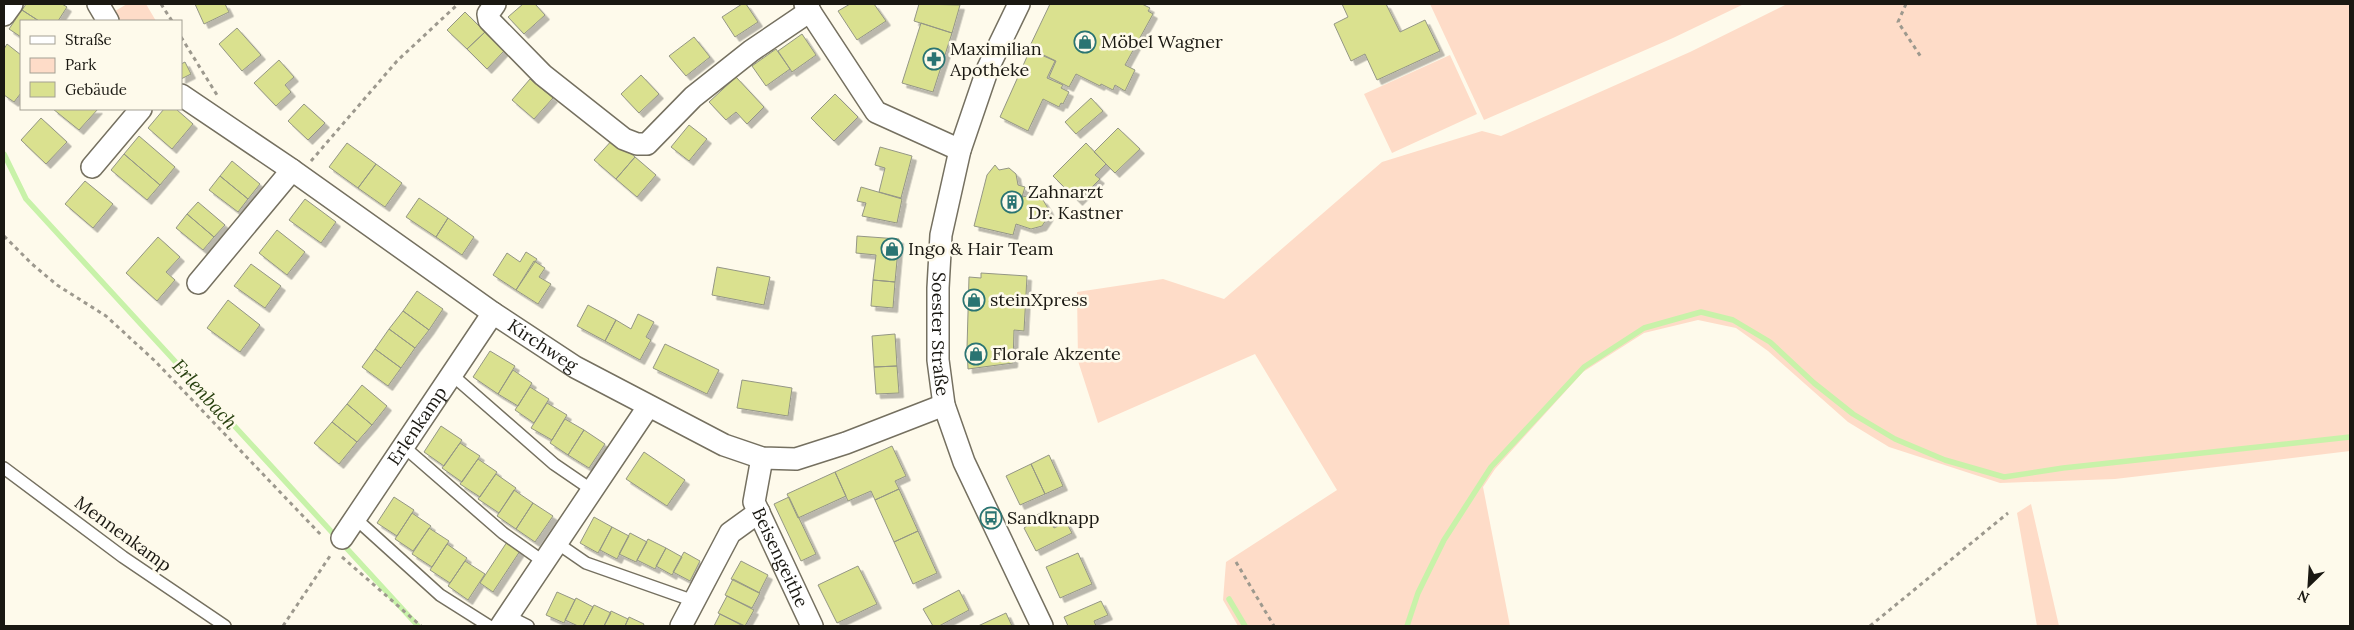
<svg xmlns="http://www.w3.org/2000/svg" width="2354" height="630" font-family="Lora,serif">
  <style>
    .green { fill: #fedcc8 }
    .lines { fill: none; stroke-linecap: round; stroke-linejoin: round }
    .stream { stroke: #c8f2a9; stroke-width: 5.5 }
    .building { fill: #dae18f; stroke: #949685; filter: url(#shadow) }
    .lane-casing { stroke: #757060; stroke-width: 14 }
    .street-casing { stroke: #757060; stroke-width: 24 }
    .path { stroke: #9d998e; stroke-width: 3; stroke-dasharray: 4 4; stroke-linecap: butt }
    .lane { stroke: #fff; stroke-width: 11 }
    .street { stroke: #fff; stroke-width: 21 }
    .labels { text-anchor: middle; stroke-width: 5; stroke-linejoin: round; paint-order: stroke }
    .poi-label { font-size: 18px; fill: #1a1812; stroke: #fefaeb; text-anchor: start }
    .street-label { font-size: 18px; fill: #1a1812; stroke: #fefaeb }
    .water-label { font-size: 19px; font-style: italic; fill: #27400e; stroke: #fefaeb }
  </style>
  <defs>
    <filter id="shadow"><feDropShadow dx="4.5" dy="4.5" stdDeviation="0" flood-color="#0004"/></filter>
  </defs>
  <rect width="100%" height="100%" fill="#fefaeb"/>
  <!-- green -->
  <path class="green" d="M127 4H146L156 21H118L115 11Z
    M1430 4H1744L1673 38 1484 120Z
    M1787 4H2350V451L2115 479 2000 483 1889 447 1848 422 1768 351 1736 328 1698 320 1644 333 1583 372 1495 469 1483 487 1510 626H1238L1223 600 1226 562 1337 490 1255 354 1098 423 1078 361 1077 292 1163 279 1224 299 1382 162 1482 131 1501 136 1690 52Z
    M1450 55 1477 114 1392 153 1364 94Z
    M2031 504 2059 626H2037L2017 513Z"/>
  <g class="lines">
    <!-- stream -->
    <path class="stream" d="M4 154 26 199 418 626
      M1229 599 1245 626
      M1407 626 1418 593 1444 540 1491 467 1584 367 1644 328 1701 312 1733 320 1770 342 1814 383 1853 414 1895 439 1945 460 2004 477 2063 468 2350 437"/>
  </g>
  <!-- building -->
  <path class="building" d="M26 4H62L67 7 58 21H39L22 10Z
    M195 4H225L229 12 204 24Z
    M523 4H535L545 15 524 34 508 17Z
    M742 4H746L758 22 735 37 722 17Z
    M850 4H874L886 21 857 40 838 11Z
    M919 4 960 5 952 33 914 21Z
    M1050 4H1142L1150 8 1148 11 1153 14 1125 65 1135 70 1125 91 1115 85 1113 90 1101 84 1100 86 1076 74 1069 87 1049 77 1056 61 1029 48Z
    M1342 4H1386L1400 32 1425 20 1440 51 1377 80 1365 54 1351 61 1334 24 1348 17Z
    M22 10 39 21H21V37L9 29Z
    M465 12 485 32 467 49 447 30Z
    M921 23 952 33 933 92 902 83Z
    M237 28 261 55 242 71 219 44Z
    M485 32 504 51 487 69 467 49Z
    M802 34 816 55 792 72 778 51Z
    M694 37 710 57 686 76 669 56Z
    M7 44 21 55V93L14 102 4 95V49Z
    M776 49 790 69 766 86 752 66Z
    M1030 50 1055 61 1047 78 1063 85 1061 88 1069 92 1063 104 1061 103 1059 107 1043 99 1028 131 1000 117Z
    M279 60 294 77 285 85 291 92 276 106 254 83Z
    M185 62 191 74 181 79V64Z
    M641 75 659 94 639 113 621 94Z
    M736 77 764 107 747 124 736 112 726 120 709 102Z
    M530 79 553 98 534 119 512 100Z
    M835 94 858 117 834 141 811 118Z
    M1091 98 1103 111 1076 134 1065 122Z
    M304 104 325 123 308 140 288 121Z
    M53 109H98L79 130Z
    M164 109H176L193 124 172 149 148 128Z
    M41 118 67 142 46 164 21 140Z
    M689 125 707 139 689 161 671 147Z
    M1118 128 1140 149 1115 173 1094 152Z
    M139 136 175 167 160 185 124 154Z
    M614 138 635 157 616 179 594 160Z
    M347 143 376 164 358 188 329 167Z
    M1086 143 1106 164 1095 175 1100 179 1078 201 1053 176Z
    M880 147 912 156 901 198 879 192 885 168 875 165Z
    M124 154 160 185 147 200 111 170Z
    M635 157 656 175 637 197 616 179Z
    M232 161 260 184 248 199 220 176Z
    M376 164 402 183 385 207 358 188Z
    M995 165 999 170 1009 168 1016 174 1018 185 1025 187 1022 197 1033 195 1043 200 1049 210 1048 217 1042 226 1031 229 1016 224 1013 235 974 226 987 175Z
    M220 176 248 199 238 212 209 190Z
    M85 181 113 204 93 228 65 204Z
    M861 187 902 199 897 223 862 216 866 203 857 201Z
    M419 198 448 218 436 237 406 217Z
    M305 199 336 222 321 243 289 220Z
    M198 202 225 225 214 237 187 214Z
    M187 214 214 237 203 250 176 228Z
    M448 218 474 237 462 255 436 237Z
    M277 230 305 252 287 275 259 253Z
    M857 236 899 239 895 282 873 280 876 255 856 253Z
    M158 237 180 257 166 272 175 280 157 301 126 273Z
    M526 252 537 259 516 290 493 275 507 253 520 262Z
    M534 261 545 268 539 277 551 284 538 304 516 290Z
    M251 264 281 286 265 308 234 286Z
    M717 267 770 277 764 305 712 295Z
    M981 273 1027 276 1024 331 1014 330 1013 363 968 369 967 348 969 277 981 278Z
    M873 280 895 282 893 308 871 306Z
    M417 291 443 309 429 330 403 311Z
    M228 300 260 325 240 352 207 328Z
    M588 305 616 320 605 341 577 326Z
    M403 311 429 330 415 348 389 329Z
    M638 314 654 322 646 337 651 340 640 360 605 341 616 320 631 329Z
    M389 329 415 348 401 368 375 349Z
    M895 334 897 366 874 367 872 336Z
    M665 344 719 370 707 394 653 368Z
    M375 349 401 368 388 386 362 367Z
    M490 351 515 366 498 394 473 377Z
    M897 366 899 393 876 394 874 367Z
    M513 370 532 383 518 406 498 394Z
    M742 380 792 388 788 416 737 408Z
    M362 385 387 406 372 425 347 404Z
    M530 387 549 399 534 423 515 410Z
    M547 403 567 415 552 440 531 428Z
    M347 404 372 425 357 442 332 422Z
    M565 419 584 430 568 455 550 443Z
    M332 422 357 442 339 464 314 443Z
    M441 426 462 440 444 466 424 452Z
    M584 430 605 444 589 468 568 455Z
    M460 443 480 456 462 482 442 468Z
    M892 446 906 476 895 481 899 489 875 500 871 491 848 501 835 472Z
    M644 452 685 480 667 506 626 479Z
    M1049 455 1063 486 1045 494 1031 464Z
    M478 459 497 472 480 497 460 484Z
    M1031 464 1045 494 1020 505 1006 476Z
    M835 472 846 496 798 518 787 494Z
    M496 474 516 488 499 513 478 499Z
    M899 489 918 531 894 542 875 500Z
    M514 490 533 503 516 529 497 516Z
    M394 497 414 510 397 536 377 523Z
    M789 497 816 554 801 561 774 504Z
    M533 503 553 516 535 542 516 529Z
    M412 513 431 526 413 551 395 539Z
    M1041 513 1044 519 1048 517 1054 528 1066 522 1072 533 1036 551 1024 528 1027 526 1024 521Z
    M594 517 612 527 598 553 580 543Z
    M612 527 629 536 617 559 600 550Z
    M429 528 449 541 432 567 412 554Z
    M918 531 937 573 913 584 894 542Z
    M630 533 647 542 636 562 619 554Z
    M648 539 666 548 655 569 637 560Z
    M507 542 520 551 493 592 480 583Z
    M447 544 467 558 450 583 430 570Z
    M666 548 682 557 672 575 656 566Z
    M684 552 700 561 690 581 673 572Z
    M1078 553 1092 584 1060 598 1046 567Z
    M465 561 485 574 468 600 448 586Z
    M741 561 768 575 759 593 731 579Z
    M858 566 877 604 837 623 818 585Z
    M733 579 760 593 752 608 725 595Z
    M959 590 969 610 939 626H933L923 609Z
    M557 592 575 600 564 623 546 615Z
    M727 596 754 610 745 626 718 613Z
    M576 598 593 607 583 626H578L565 620Z
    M1101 601 1108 615 1094 621 1096 626H1068L1064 617Z
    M594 605 611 613 604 626H583Z
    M611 611 628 619 625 626H604Z
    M1006 613 1012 626H978Z
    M720 614 743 626H714Z
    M629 617 644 624 643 626H625Z"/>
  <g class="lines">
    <!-- lane casing -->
    <g class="lane-casing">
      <path id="lane" d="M451 374 554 464 592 490
        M403 446 503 533 544 562
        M4 468 123 557 225 626
        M356 519 440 595 489 626
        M557 543 586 563 694 601
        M508 616 528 626"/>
    </g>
    <!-- street casing -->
    <g class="street-casing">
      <g id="street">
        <path d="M98 4 108 21"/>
        <path d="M495 4 488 14 489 20 543 75 624 139 637 144H647L693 97 751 51 810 11"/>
        <path d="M805 4 876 112 960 150"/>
        <path id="s1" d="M1019 4 988 68 960 150 941 235 938 288V360L944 405 964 462 1042 626"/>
        <path d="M4 15 12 4"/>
        <path id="s2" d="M181 95 292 170 493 313 575 367 724 445 762 458 796 459 846 443 944 405"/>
        <path d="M92 167 141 109"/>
        <path d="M198 283 292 170"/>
        <path id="s3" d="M762 458 754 502 812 626"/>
        <path id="s4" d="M342 538 493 313"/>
        <path d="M501 626 648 407"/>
        <path d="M681 626 730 533 759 512"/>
      </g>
    </g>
    <!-- path -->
    <path class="path" d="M161 4 172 21
      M1906 4 1898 22 1921 57
      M181 37 217 95
      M311 161 397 61 458 4
      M4 236 32 264 57 285 106 316 155 361 322 536
      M342 557 421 626
      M1236 562 1274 626
      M283 626 332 553
      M1870 626 2008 513"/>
    <!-- lane -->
    <use href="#lane" class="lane"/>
    <!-- street -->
    <use href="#street" class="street"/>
  </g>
  <!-- icons -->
  <defs>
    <g id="shop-ring" transform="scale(1.125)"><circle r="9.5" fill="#fefaeb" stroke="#2a7472" stroke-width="1.5"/><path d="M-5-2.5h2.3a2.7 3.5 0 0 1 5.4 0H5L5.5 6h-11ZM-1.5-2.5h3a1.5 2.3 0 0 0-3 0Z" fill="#2a7472"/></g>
    <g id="pharmacy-ring" transform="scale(1.125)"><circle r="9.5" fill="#fefaeb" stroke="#2a7472" stroke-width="1.5"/><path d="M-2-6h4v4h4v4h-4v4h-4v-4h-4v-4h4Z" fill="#2a7472"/></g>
    <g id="building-ring" transform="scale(1.125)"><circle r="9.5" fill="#fefaeb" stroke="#2a7472" stroke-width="1.5"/><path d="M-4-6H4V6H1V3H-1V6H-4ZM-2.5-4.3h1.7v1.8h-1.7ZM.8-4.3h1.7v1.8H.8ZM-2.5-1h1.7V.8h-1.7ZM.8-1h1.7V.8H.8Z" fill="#2a7472"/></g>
    <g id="bus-ring" transform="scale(1.125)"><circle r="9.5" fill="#fefaeb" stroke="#2a7472" stroke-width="1.5"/><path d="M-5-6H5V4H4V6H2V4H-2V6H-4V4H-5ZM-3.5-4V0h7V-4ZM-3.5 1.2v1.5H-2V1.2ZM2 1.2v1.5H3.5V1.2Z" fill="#2a7472"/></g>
  </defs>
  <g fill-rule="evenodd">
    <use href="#shop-ring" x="1085" y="42"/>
    <use href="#pharmacy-ring" x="934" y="59"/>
    <use href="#building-ring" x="1012" y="202"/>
    <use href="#shop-ring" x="892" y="249"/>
    <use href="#shop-ring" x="974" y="300"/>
    <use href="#shop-ring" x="976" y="354"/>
    <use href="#bus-ring" x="991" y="518"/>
  </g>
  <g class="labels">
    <!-- poi labels -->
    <g class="poi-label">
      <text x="1101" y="48">Möbel Wagner</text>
      <text x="950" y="55">Maximilian<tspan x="950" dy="21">Apotheke</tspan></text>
      <text x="1028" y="198">Zahnarzt<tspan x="1028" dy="21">Dr. Kastner</tspan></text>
      <text x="908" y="255">Ingo &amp; Hair Team</text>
      <text x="990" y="306">steinXpress</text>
      <text x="992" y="360">Florale Akzente</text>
      <text x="1007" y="524">Sandknapp</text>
    </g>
    <!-- street labels -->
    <g class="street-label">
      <text dy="6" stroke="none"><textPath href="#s1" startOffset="344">Soester Straße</textPath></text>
      <text dy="6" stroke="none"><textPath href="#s2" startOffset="440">Kirchweg</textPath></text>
      <text dy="6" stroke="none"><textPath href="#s4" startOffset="135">Erlenkamp</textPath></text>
      <text transform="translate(123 534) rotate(36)" y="6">Mennenkamp</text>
      <text dy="6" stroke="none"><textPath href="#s3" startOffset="106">Beisengeithe</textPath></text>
    </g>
    <!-- water labels -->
    <g class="water-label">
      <text transform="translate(205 394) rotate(48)" y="7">Erlenbach</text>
    </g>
  </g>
  <!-- border -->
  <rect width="2354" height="630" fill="none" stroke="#1a1812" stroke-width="10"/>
  <!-- legend -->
  <rect x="20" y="20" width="162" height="90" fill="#fefaeb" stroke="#a3a094"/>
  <rect x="30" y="36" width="25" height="8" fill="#ffffff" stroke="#a3a094"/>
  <text x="65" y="45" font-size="15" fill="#1a1812">Straße</text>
  <rect x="30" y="58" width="25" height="15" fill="#fedcc8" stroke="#a3a094"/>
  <text x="65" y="70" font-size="15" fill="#1a1812">Park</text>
  <rect x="30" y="82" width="25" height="15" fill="#dae18f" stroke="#a3a094"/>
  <text x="65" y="95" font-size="15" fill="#1a1812">Gebäude</text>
  <!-- north arrow -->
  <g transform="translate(2309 585) rotate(205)" stroke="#fefaeb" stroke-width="4" paint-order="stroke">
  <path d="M0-4L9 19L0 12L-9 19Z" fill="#1a1812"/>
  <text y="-8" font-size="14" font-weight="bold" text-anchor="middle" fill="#1a1812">N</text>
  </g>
</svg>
